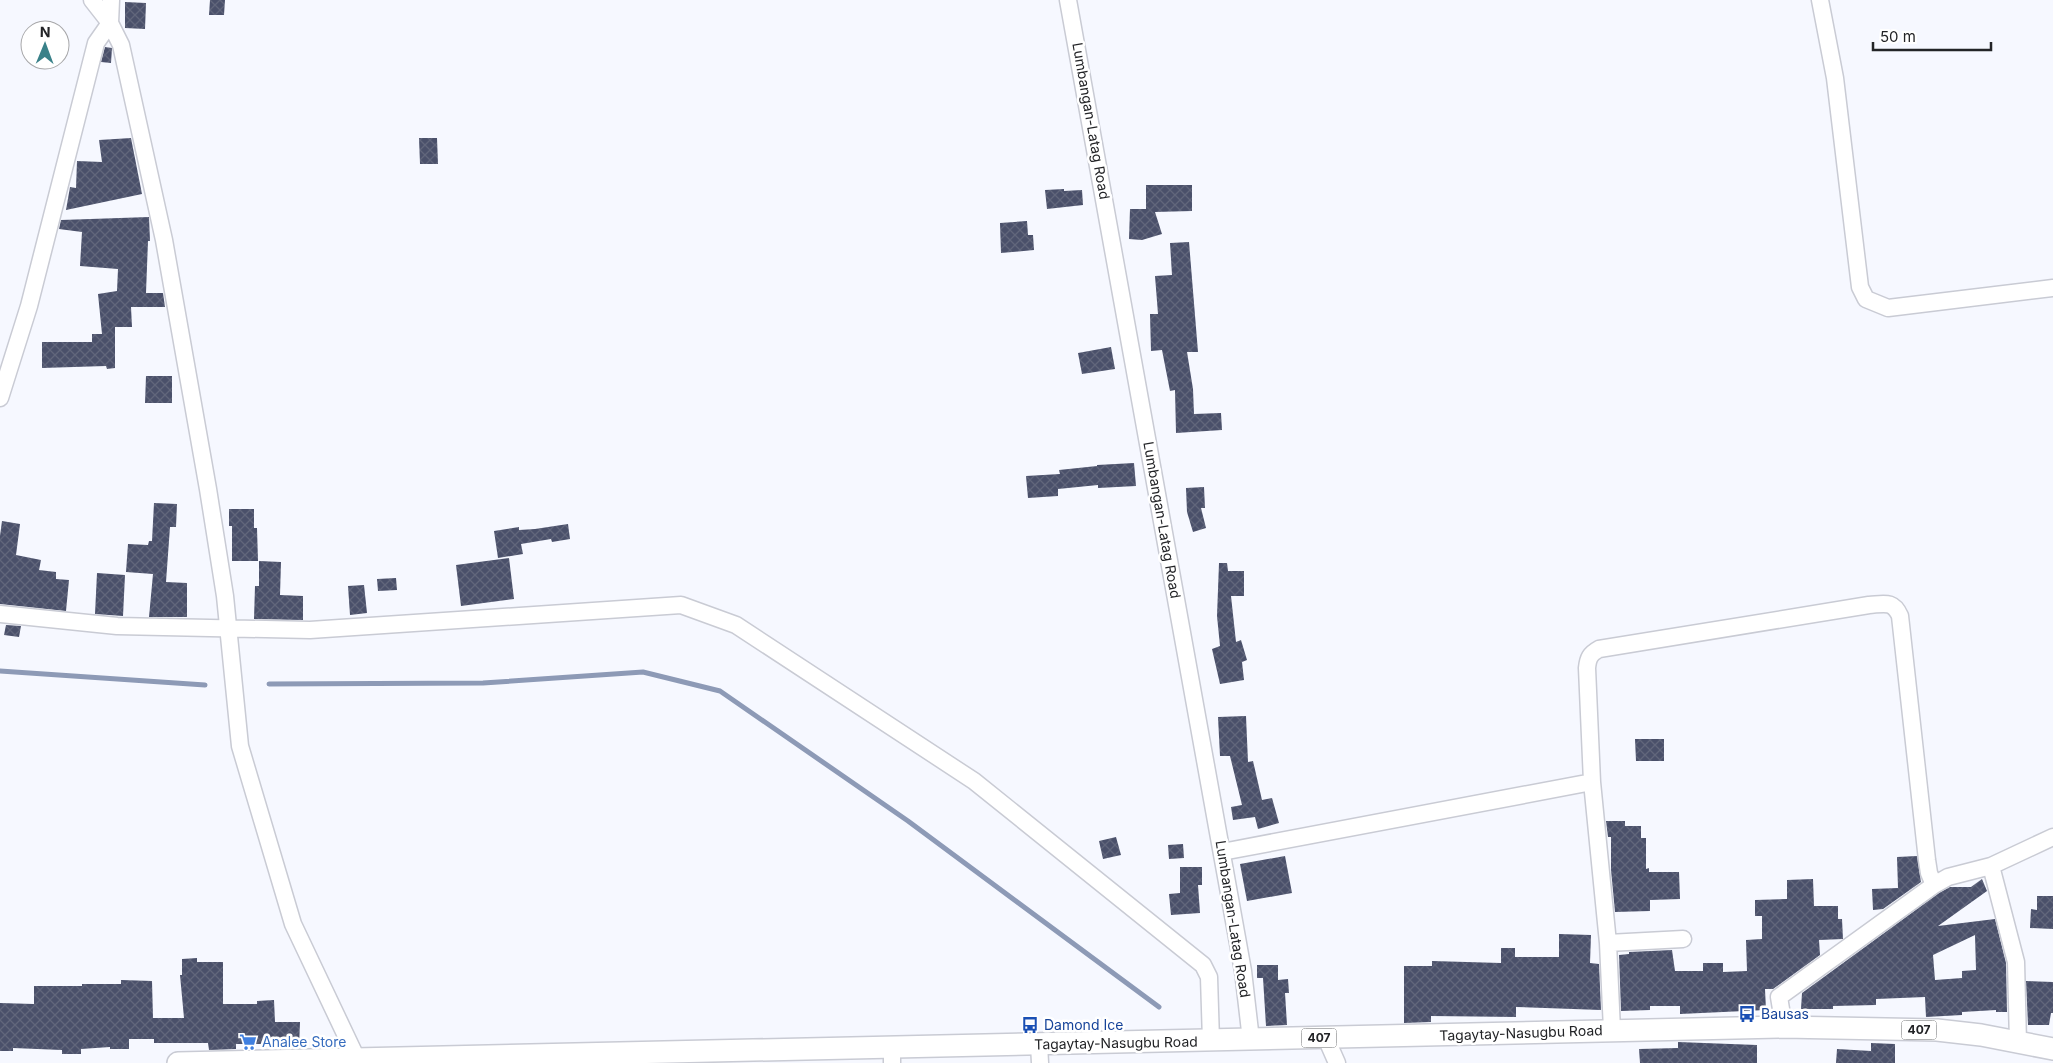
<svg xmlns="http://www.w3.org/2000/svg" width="2053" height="1063" font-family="Inter,sans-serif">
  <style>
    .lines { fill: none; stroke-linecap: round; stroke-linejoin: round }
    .stream { stroke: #8d9ab6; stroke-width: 5 }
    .building { fill: url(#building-cross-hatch); fill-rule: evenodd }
    .minor-casing { stroke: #c9cbd4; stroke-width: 19 }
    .major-casing { stroke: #c9cbd4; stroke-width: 24 }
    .minor { stroke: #fff; stroke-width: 16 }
    .major { stroke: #fff; stroke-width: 21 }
    .labels { text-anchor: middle; stroke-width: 5; stroke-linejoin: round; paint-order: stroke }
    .shield { fill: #fff; stroke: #656668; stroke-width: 1 }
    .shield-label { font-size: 12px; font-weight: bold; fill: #232427 }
    .street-label { font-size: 14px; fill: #232427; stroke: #fff }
    .transit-label { font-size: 14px; fill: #164399; stroke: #fff; text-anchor: start }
    .shop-label { font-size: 14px; fill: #366cbe; stroke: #fff; text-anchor: start }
  </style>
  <defs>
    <pattern id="building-cross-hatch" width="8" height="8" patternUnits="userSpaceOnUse" patternTransform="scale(1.25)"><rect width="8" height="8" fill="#4a506a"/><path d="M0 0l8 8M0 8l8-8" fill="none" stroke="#61667b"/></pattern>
  </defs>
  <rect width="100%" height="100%" fill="#f6f8ff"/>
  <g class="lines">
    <!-- stream -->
    <path class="stream" d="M0 671 205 685
      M269 684 483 683 643 672 720 691 908 821 1159 1007"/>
  </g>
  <!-- building -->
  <path class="building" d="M210 0H225L224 15H209Z
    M125 2 146 3 145 29 125 28Z
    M105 47 112 48 111 63 101 62Z
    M131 138 142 194 66 210 70 187 76 188 77 161 102 162 99 140Z
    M419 138H437L438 164H420Z
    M1146 185H1192V211L1155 212 1162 234 1142 240 1129 239 1130 209H1146Z
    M1064 189V191L1082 190 1083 205 1047 209 1045 190Z
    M149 217 150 241H148L146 293H163L165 307H131L132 327H115V368L107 369 106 366 42 368V342H92V334H102L98 294 117 291 118 269 80 266 82 232 59 229 61 220Z
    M1027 221 1028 235H1033L1034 250 1001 253 1000 223Z
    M1189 242 1198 352H1187L1193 389 1194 414 1221 413 1222 430 1176 433 1175 390 1170 391 1162 350 1151 351 1150 314H1158L1155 276 1172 275 1170 243Z
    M1111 347 1115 369 1082 374 1078 353Z
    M146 376H172V403H145Z
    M1134 463 1136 486 1098 488V485L1058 489V496L1028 498 1026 476 1060 474 1059 470 1097 466V465Z
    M1204 487 1205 508H1201L1206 528 1193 532 1187 512 1186 488Z
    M154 503 177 504 176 527H170L166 582 187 583V617H149L153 574 126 572 128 544 148 545 149 541H152Z
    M229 509H254V528H257L258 561H232V526H229Z
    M2 521 20 524 16 555 41 560 39 570 56 572V579L69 580 66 611 0 604V536Z
    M568 524 570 539 552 542 551 539 521 544 523 554 498 558 494 531 519 527V530L535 529Z
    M509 558 514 599 461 606 456 565Z
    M259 561 281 562 280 595 303 596V620L254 619 255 586H259Z
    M1219 563H1227L1228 571H1244V596H1231L1236 642 1241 640 1247 660 1242 662 1244 680 1220 684 1212 649 1220 646 1217 616Z
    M97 573 125 575 123 616 95 614Z
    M396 578 397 590 378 591 377 579Z
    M364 585 367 613 350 615 348 586Z
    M6 625 21 626 19 637 4 635Z
    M1246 716 1248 762 1253 761 1262 800 1272 798 1279 823 1258 829 1255 817 1233 820 1231 807 1242 805 1230 756H1220L1218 717Z
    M1635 739H1664V761H1636Z
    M1606 821H1625V826H1641V838H1646V869L1649 868V872H1679L1680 899 1650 900V911L1615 912 1611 870V837H1608Z
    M1116 837 1121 855 1103 859 1099 841Z
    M1183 844 1184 858 1169 859 1168 845Z
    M1285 856 1292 893 1247 901 1240 864Z
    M1917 856 1921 882 1883 909 1873 910 1872 889 1898 888 1897 857Z
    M1180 867H1202V885H1198L1200 913 1171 915 1169 894 1180 893Z
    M1813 879 1814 906H1838V919H1842L1843 939 1819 940 1820 955 1773 989H1765L1766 1010 1680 1014V1006H1650V1010L1621 1011 1619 955 1629 954V952L1672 950 1675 971H1703V963H1723V972L1747 971 1746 940 1762 939V916H1755V900L1787 899V880Z
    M1982 879 1987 891 1938 926 1995 919 2006 963 2007 1012H1996V1010L1962 1012V1015L1926 1017 1925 997 1876 999V1005L1833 1006V1009H1801L1802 993 1939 893 1950 887H1971ZM1975 935 1976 970 1962 971V978L1935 980 1933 955Z
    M2037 896H2053V929L2030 928 2031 909 2037 910Z
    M1559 934 1591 935 1590 963 1599 964 1601 1010 1516 1007V1017L1431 1016V1022L1404 1023V966H1432V961L1501 963V948H1515V957H1559Z
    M197 958V962H223V1004H257V1001L274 1000 275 1022H300L299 1048H278V1044H236V1049L209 1050 208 1043H154V1039H129V1049H110V1047L81 1049V1054H62V1050L13 1048V1051H0V1003L34 1004V986H82V984H121V980L152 981 153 1018H184L180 975H182V959Z
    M1257 965H1278V980L1288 979 1289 993H1285L1287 1025 1266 1026 1263 978H1257Z
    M2026 981 2053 982V1013H2051L2049 1025H2028Z
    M1678 1042 1757 1045V1063H1640L1639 1049 1678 1048Z
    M1871 1043 1895 1044V1063H1836L1837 1049 1871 1051Z"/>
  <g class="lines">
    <!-- minor casing -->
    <g class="minor-casing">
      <path id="minor" d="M92 0 110 23 121 45 164 240 208 489 225 596 240 746 293 924 357 1059
        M1068 0 1243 971 1251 1040
        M1820 0 1835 78 1860 287 1866 299 1888 308 2053 288
        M0 398 29 306 96 43 110 23 111 0
        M0 614 117 626 310 630 681 605 736 625 974 781 1203 965 1209 977 1211 1041
        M1222 852 1592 782
        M1991 866 2016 962 2018 1043
        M1608 943 1683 939
        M1784 1027 1779 997 1934 885 1948 877 1991 866 2053 837
        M1612 1030 1608 943 1592 782 1587 668C1588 658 1590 654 1599 649L1869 605C1884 604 1893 600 1900 616L1927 860 1929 873 1934 885
        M1326 1038 1337 1063
        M1039 1044 1040 1063
        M892 1047V1063"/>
    </g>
    <!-- major casing -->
    <g class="major-casing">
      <path id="major" d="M178 1063 1784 1027 1937 1030 1981 1035 2053 1049"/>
    </g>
    <!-- minor -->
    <use href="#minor" class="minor"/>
    <!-- major -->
    <use href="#major" class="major"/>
  </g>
  <!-- icons -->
  <defs>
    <g id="bus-bare" transform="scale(1.35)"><path d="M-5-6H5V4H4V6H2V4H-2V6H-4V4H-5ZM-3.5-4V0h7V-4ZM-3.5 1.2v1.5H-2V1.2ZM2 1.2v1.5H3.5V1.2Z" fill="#1a4fb4" stroke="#fff" stroke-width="2.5" paint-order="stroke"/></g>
    <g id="supermarket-bare" transform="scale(1.35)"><path d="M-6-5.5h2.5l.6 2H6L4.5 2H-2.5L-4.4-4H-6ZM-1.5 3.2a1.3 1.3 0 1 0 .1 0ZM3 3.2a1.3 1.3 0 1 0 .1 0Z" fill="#3f7fe0" stroke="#fff" stroke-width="2.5" paint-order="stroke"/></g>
  </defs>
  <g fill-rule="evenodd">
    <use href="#bus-bare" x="1747" y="1014"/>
    <use href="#bus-bare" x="1030" y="1025"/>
    <use href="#supermarket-bare" x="248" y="1042"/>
  </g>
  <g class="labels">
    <!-- shield labels -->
    <g class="shield">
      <rect x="1901.5" y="1020.5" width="35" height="19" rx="4"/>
      <rect x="1301.5" y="1028.5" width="35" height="19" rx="4"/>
    </g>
    <g class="shield-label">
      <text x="1919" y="1034">407</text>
      <text x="1319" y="1042">407</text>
    </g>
    <!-- street labels -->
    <g class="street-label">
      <text transform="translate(1091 121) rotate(80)" y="5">Lumbangan-Latag Road</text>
      <text transform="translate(1162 520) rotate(80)" y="5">Lumbangan-Latag Road</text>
      <text transform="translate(1233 919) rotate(81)" y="5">Lumbangan-Latag Road</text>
      <text transform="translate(1521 1033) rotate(-2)" y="5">Tagaytay-Nasugbu Road</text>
      <text transform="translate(1116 1043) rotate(-1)" y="5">Tagaytay-Nasugbu Road</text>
    </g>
    <!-- transit labels -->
    <g class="transit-label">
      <text x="1761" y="1019">Bausas</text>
      <text x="1044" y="1030">Damond Ice</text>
    </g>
    <!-- shop labels -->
    <g class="shop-label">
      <text x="262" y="1047">Analee Store</text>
    </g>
  </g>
  <!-- north arrow -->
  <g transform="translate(45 45) rotate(1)"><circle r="24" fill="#ffffff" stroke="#a7a7a9"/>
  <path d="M0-4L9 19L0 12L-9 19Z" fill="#398189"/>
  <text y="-8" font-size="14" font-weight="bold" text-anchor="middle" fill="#232427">N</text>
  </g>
  <!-- scale -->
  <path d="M1873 42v8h118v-8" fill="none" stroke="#232427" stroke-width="2.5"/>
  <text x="1880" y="42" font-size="15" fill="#232427" stroke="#ffffff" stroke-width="4" paint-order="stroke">50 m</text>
</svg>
